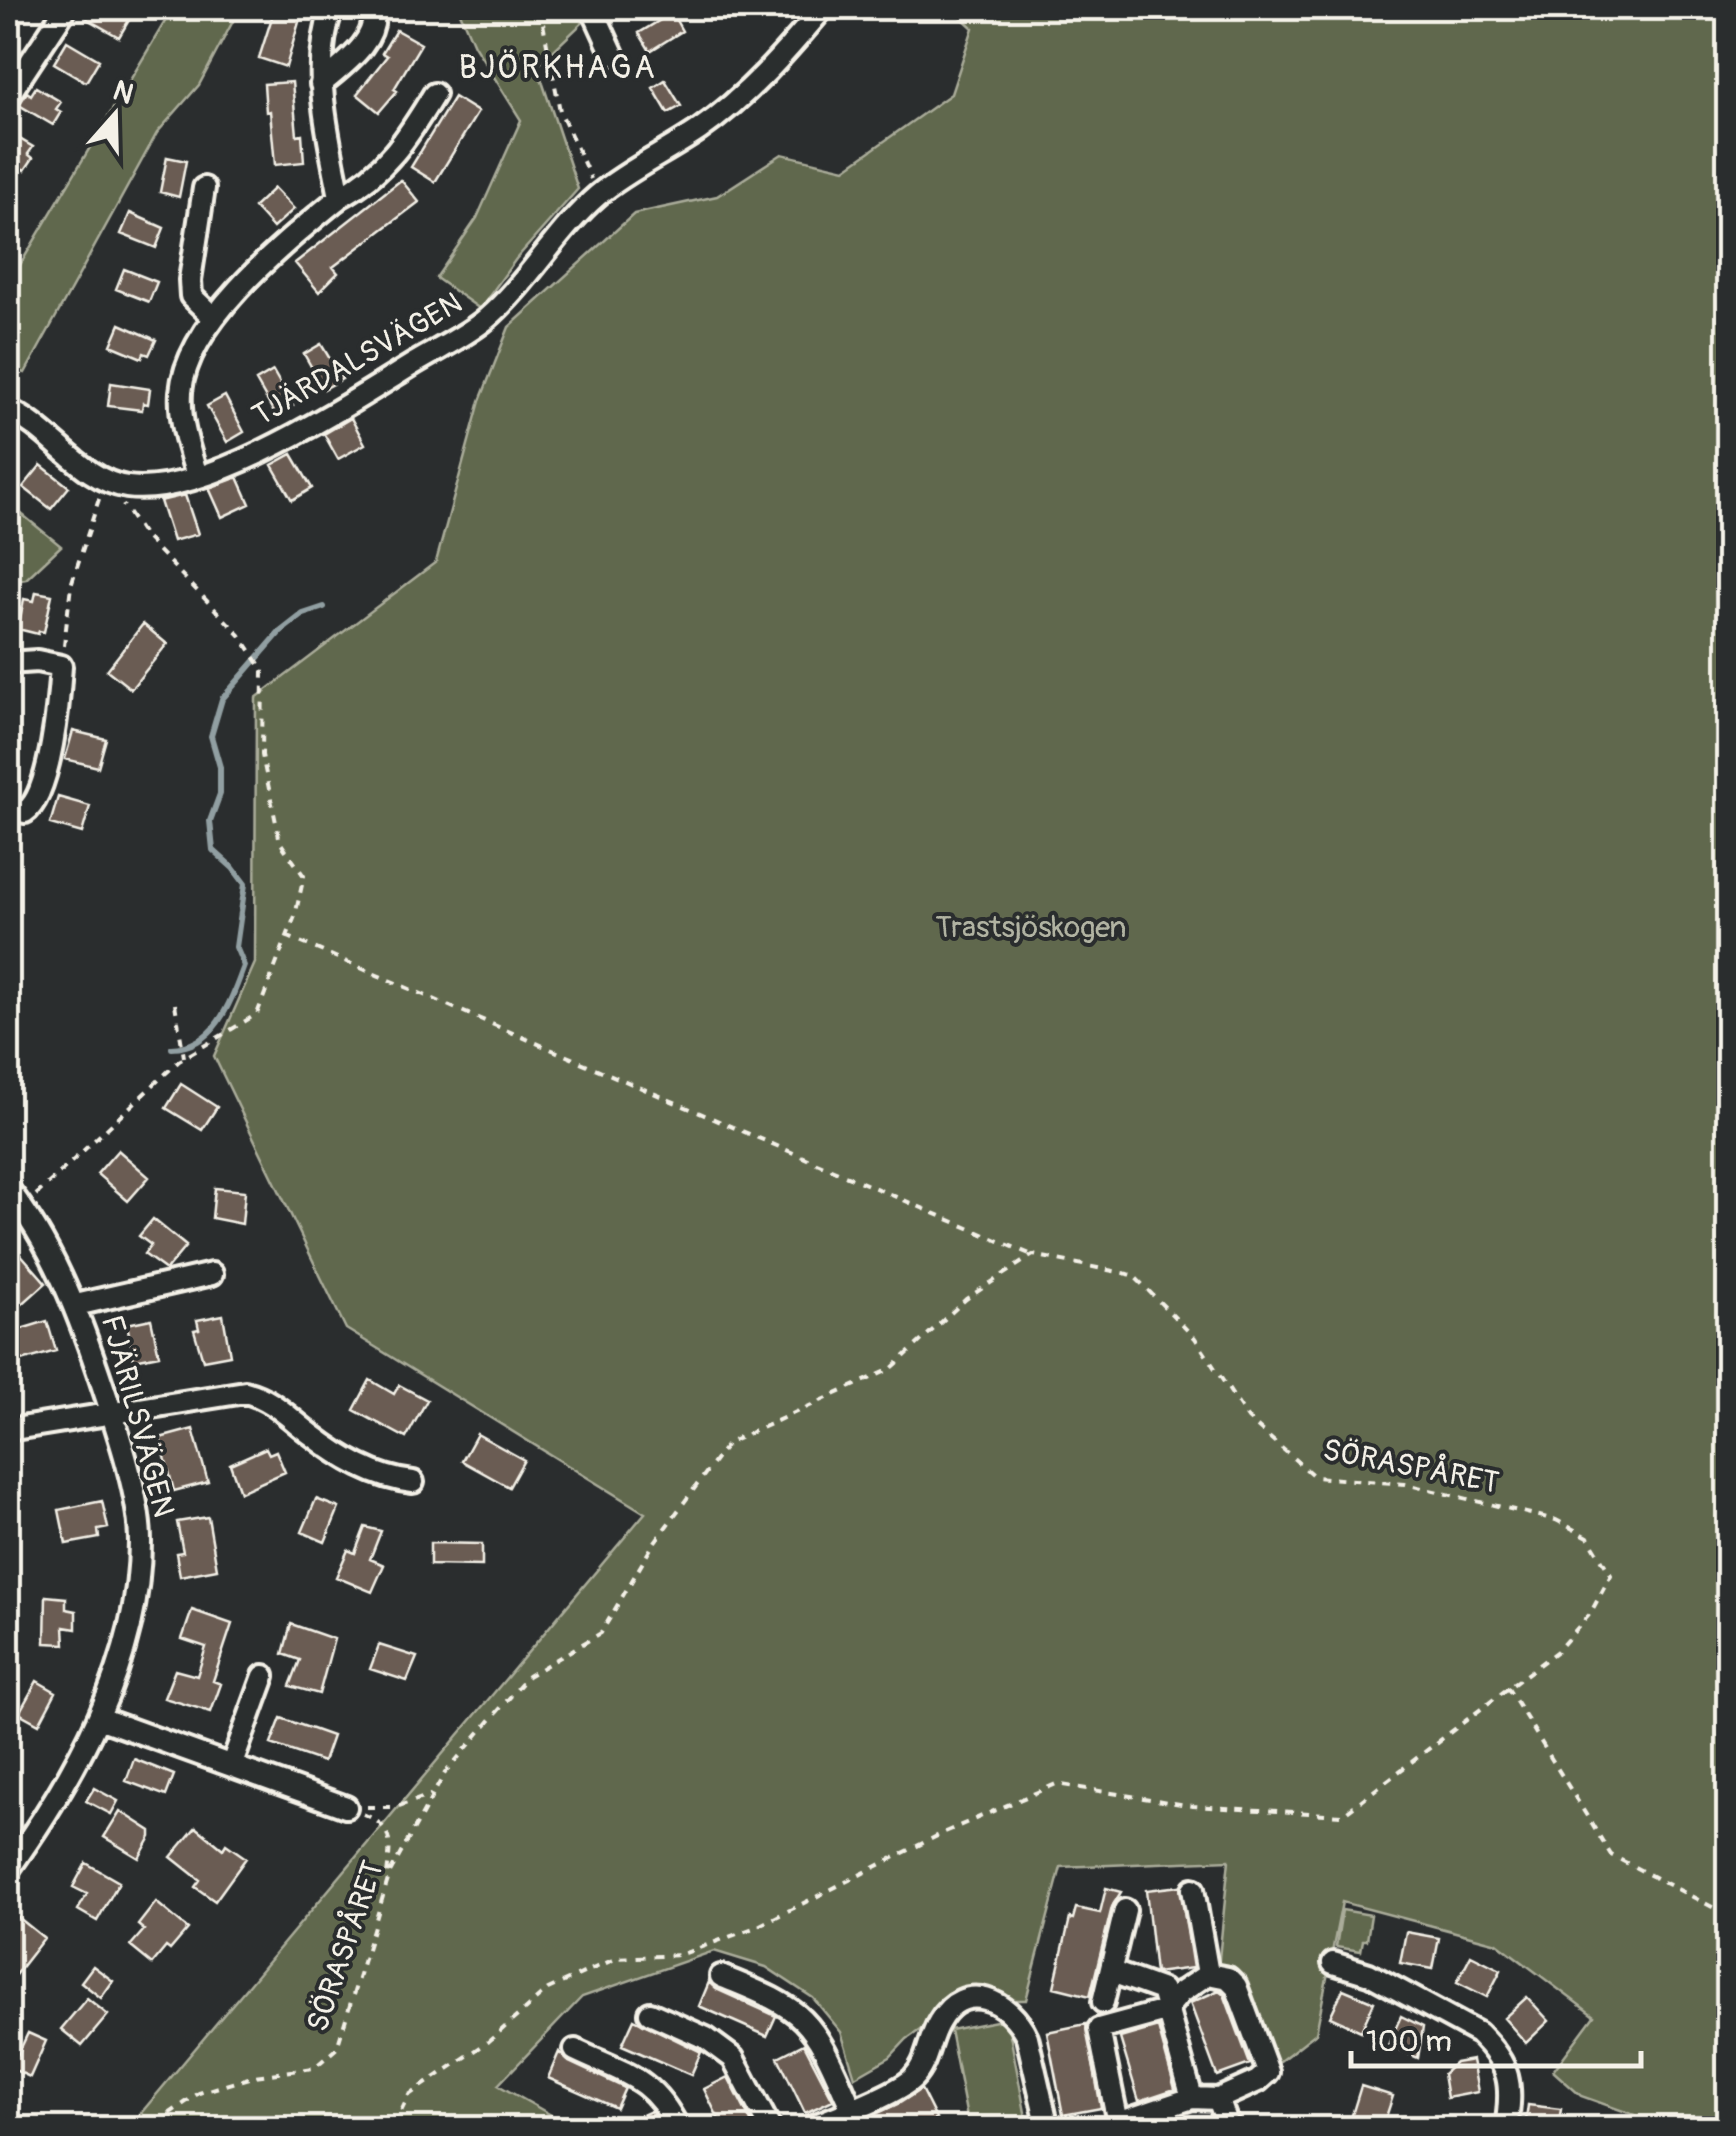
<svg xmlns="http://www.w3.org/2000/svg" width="1736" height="2136" font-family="Pangolin,sans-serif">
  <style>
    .green { fill: #60674d; stroke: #aaac9a; stroke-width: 2.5 }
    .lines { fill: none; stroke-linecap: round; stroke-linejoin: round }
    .stream { stroke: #919fa2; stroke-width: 6 }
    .building { fill: #6b5b52; stroke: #f4f1e8; stroke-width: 2.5 }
    .minor-casing { stroke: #f4f1e8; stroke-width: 28 }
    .path { stroke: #f4f1e8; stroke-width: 4; stroke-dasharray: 8 8; stroke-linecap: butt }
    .minor { stroke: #2a2d2e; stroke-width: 20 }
    .labels { text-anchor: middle; stroke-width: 8; stroke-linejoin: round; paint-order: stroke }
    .street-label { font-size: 30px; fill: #f4f1e8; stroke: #2a2d2e }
    .park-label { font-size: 30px; fill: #b1b3a2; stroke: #2a2d2e }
    .neighbourhood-label { font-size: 32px; letter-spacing: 2.5px; fill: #f4f1e8; stroke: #2a2d2e }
  </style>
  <rect width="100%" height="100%" fill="#2a2d2e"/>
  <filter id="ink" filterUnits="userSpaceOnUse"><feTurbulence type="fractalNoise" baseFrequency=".01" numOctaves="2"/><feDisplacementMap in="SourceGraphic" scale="20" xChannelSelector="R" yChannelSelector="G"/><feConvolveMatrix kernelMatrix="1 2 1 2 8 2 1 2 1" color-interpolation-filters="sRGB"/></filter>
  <g filter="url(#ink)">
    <!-- green -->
    <path class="green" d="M173 8H240L199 85 157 133 25 373 8 367V285Z
      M458 8H598L537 66 578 189 516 259 480 309 436 278 477 218 521 120 474 45Z
      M951 8H1728V2128H1671L1581 2096 1553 2071 1594 2016 1497 1943 1342 1902 1316 2033 1271 2068 1218 1969 1229 1860 1061 1867 1026 2000H1012L995 1992 978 1990 907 2039 890 2057 855 2077 841 2032 813 1998 766 1967 714 1951 582 1997 498 2085 574 2128H118L131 2125 645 1513 346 1329 214 1056 255 963 256 698 436 562 480 401 509 327 634 214 717 196 782 154 845 169 951 94 973 28Z
      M8 503 61 546 26 579 8 582Z
      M1342 1910 1371 1915 1367 1940H1363L1361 1951 1336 1947Z
      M1007 2019 1028 2128H969L950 2030Z"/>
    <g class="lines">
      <!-- stream -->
      <path class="stream" d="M172 1048C216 1047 231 1001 244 966L236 947 245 884 233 868 213 850 210 821 220 794V767L211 736 222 699 280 632 303 614 324 607"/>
    </g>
    <!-- building -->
    <path class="building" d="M93 8H118L132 15 119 37 87 19Z
      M275 8H303L286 67 259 58Z
      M672 13 682 31 650 51 639 33Z
      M396 30 421 44 394 89 397 91 379 112 357 94 387 56 382 53Z
      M67 41 99 60 86 82 54 63Z
      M665 80 681 106 668 113 653 88Z
      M292 82 297 135 302 134 304 162 275 165 270 111 266 112 264 84Z
      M36 87 61 102 56 109 61 112 53 125 19 105 27 92 31 95Z
      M454 97 478 112 435 182 411 167Z
      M8 132 33 147 28 154 33 158 25 170 8 160Z
      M167 157 186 161 179 197 160 192Z
      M401 180 419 202 333 267 338 273 319 292 295 263Z
      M274 188 294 209 273 228 254 207Z
      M130 213 164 228 156 248 121 234Z
      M124 269 157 282 149 302 116 289Z
      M120 324 156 340 149 355 144 353 142 358 111 345Z
      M321 344 342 379 324 389 304 354Z
      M273 371 293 406 276 416 256 381Z
      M111 383 150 389 148 404 143 403 142 410 108 406Z
      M225 396 244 432 227 442 207 406Z
      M351 418 365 444 338 459 324 434Z
      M292 454 312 488 292 500 272 465Z
      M41 465 69 487 51 509 23 487Z
      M238 477 250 504 222 517 209 488Z
      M185 495 198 534 173 541 160 501Z
      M36 592 52 595 44 632 39 631 38 634 18 629 24 599 34 601Z
      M143 624 167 644 131 689 107 670Z
      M73 731 106 739 98 767 65 759Z
      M58 797 90 806 82 833 50 824Z
      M181 1084 217 1107 202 1130 166 1108Z
      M118 1150 149 1177 128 1201 97 1174Z
      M215 1188 245 1191 242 1224 212 1218Z
      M153 1219 186 1246 166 1270 144 1254 151 1245 139 1236Z
      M18 1251 46 1283 19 1307 8 1295V1260Z
      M223 1315 230 1355 203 1360 194 1330 199 1329 197 1320Z
      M151 1319 159 1355 134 1360 127 1324Z
      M47 1321 56 1351 12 1364 8 1333Z
      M370 1380 394 1394 399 1385 427 1400 406 1438 354 1410Z
      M193 1429 208 1482 174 1491 160 1438Z
      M477 1434 524 1460 509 1487 462 1461Z
      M266 1448 269 1454 276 1451 285 1472 240 1492 230 1464Z
      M316 1499 339 1508 325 1542 302 1532Z
      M102 1501 108 1528 98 1530 99 1538 66 1544 59 1510Z
      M208 1517 217 1569 180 1576 176 1553 183 1552 177 1522Z
      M365 1527 381 1531 370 1559 384 1565 372 1592 336 1577 348 1550 355 1553Z
      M430 1543 482 1544V1566L430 1565Z
      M46 1596 66 1598V1609L76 1611V1629L64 1627 65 1644 45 1643Z
      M192 1610 232 1624 213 1681 221 1684 211 1712 164 1698 175 1670 197 1676 206 1647 182 1639Z
      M291 1624 334 1639 319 1694 290 1686 300 1660 283 1654Z
      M379 1645 417 1657 407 1681 370 1669Z
      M37 1681 56 1692 39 1724 19 1713Z
      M281 1718 332 1736 323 1762 271 1744Z
      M134 1759 174 1775 166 1796 126 1781Z
      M94 1788 118 1801 111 1814 86 1801Z
      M120 1811 151 1831V1837L139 1858 104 1837Z
      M196 1827 223 1849 226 1844 246 1858 215 1901 195 1887 200 1880 171 1857Z
      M86 1863 119 1882 97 1921 78 1910 87 1894 73 1887Z
      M1180 1886 1193 1968 1155 1973 1146 1890Z
      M1106 1888 1121 1892 1112 1907 1090 1996 1054 1987 1070 1918 1073 1919 1076 1908 1100 1913Z
      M156 1902 188 1929 170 1950 166 1947 152 1964 130 1946 144 1930 138 1925Z
      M8 1909 44 1938 8 1984Z
      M1406 1932 1439 1938 1433 1969 1400 1963Z
      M1471 1955 1501 1970 1487 1997 1457 1982Z
      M93 1966 113 1981 101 1998 81 1982Z
      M709 1982 716 1989 776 2016 767 2036 699 2006Z
      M1343 1989 1374 2002 1361 2031 1330 2017Z
      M1219 1990 1224 1994 1250 2064 1217 2076 1190 2003Z
      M1527 1997 1549 2021 1526 2043 1504 2018Z
      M87 1998 108 2015 82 2046 61 2029Z
      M1401 2016 1423 2027 1418 2058 1388 2045Z
      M634 2019 701 2052 691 2075 622 2045Z
      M1086 2024 1101 2108 1063 2115 1047 2032Z
      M1158 2027 1175 2089 1139 2101 1120 2038Z
      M28 2033 46 2041 30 2077 8 2067V2049L18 2054Z
      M804 2044 833 2100 805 2113 778 2057Z
      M559 2052 569 2062 625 2088 616 2108 548 2078Z
      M1472 2060 1478 2092 1447 2098 1443 2074 1455 2063Z
      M728 2077 745 2110 754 2128H723L704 2089Z
      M1361 2086 1393 2096 1383 2126 1352 2115Z
      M921 2089 936 2119 916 2128H844L900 2103Z
      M1528 2105 1561 2109 1558 2128H1525Z
      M651 2111 662 2128H614Z"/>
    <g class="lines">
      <!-- minor casing -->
      <g class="minor-casing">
        <path id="minor" d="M592 8 613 54
          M321 84C342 66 382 39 372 8
          M8 96 66 8
          M204 188 190 280 191 296 214 318
          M340 197C386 172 408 137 434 94
          M8 410C51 428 80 480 127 487 207 498 348 404 415 363 438 349 466 336 486 319 528 283 556 231 598 195 628 170 667 152 699 130 747 97 786 52 823 8
          M197 476C189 449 179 421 181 392 187 320 287 241 340 197 328 133 310 71 332 8
          M8 663 37 661 61 666C59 697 51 795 25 812L8 809
          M8 1189C51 1243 76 1307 98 1372 114 1420 140 1493 140 1542 140 1662 75 1776 8 1870
          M76 1305 212 1274
          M8 1430 245 1392C273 1399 289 1418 312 1435 342 1458 375 1478 413 1482
          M99 1718 346 1807
          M232 1764 264 1676
          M1333 1963 1369 1974 1478 2033C1511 2065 1513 2085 1506 2128
          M1112 1972 1162 1990 1192 2098
          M721 1976C749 1988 782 1999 803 2020 826 2043 838 2081 852 2109
          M1103 2002 1125 1910
          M650 2013 706 2038 733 2058 770 2128
          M575 2050C625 2074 652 2076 678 2128
          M1218 2099 1229 2128
          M1118 2123 1192 2098 1218 2099 1258 2081 1268 2072 1236 1986 1228 1978 1208 1974 1193 1889
          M809 2128C832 2118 898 2094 913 2078 928 2063 928 2040 939 2022 964 1978 1010 2000 1027 2037L1048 2128
          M1119 2128 1099 2029 1165 2011 1180 1993 1208 1974"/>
      </g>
      <!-- path -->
      <path class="path" d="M540 8 560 111 591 179
        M64 646 71 585 100 496
        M286 936 1032 1255
        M175 1004 184 1057
        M36 1195 179 1061 257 1014 295 916 304 876 280 842 262 755 263 670 240 635 144 536 123 505
        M1507 1687 1611 1855 1728 1915
        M367 1807H396L431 1795
        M363 1814C396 1827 390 1846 387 1875
        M165 2128 166 2116 199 2093 255 2076 314 2068 337 2048 390 1873 445 1773 528 1676 601 1633 654 1543 728 1443 891 1369 966 1299 1033 1255 1133 1275 1195 1338 1248 1419 1315 1477 1405 1484 1556 1520 1588 1537 1611 1575 1590 1614 1557 1651 1342 1815 1193 1806 1056 1784 945 1832 756 1927 680 1955 617 1958 548 1989 488 2042 409 2095 393 2128"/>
      <!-- minor -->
      <use href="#minor" class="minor"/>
    </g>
  </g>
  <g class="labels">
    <!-- street labels -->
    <g class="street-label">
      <text transform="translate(357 359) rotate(-30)" y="10">TJÄRDALSVÄGEN</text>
      <text transform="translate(138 1416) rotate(75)" y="10">FJÄRILSVÄGEN</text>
      <text transform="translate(1411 1466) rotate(11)" y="10">SÖRASPÅRET</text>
      <text transform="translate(345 1946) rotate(-71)" y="10">SÖRASPÅRET</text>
    </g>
    <!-- park labels -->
    <g class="park-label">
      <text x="1031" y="937">Trastsjöskogen</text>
    </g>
    <!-- neighbourhood labels -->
    <g class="neighbourhood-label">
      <text x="558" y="78">BJÖRKHAGA</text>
    </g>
  </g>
  <!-- margin -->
  <rect width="1736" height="2136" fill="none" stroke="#2a2d2e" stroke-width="40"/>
  <rect x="20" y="20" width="1696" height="2096" fill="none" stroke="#f4f1e8" stroke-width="4" filter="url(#ink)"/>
  <!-- north arrow -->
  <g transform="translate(115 115) rotate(20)" stroke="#2a2d2e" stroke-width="8" paint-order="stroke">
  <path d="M0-8L18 38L0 25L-18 38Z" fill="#f4f1e8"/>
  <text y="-15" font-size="28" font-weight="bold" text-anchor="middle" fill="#f4f1e8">N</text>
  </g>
  <!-- scale -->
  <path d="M1351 2051v15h290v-15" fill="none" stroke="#f4f1e8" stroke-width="5"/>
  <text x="1366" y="2051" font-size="30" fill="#f4f1e8" stroke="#2a2d2e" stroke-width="8" paint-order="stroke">100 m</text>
</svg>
